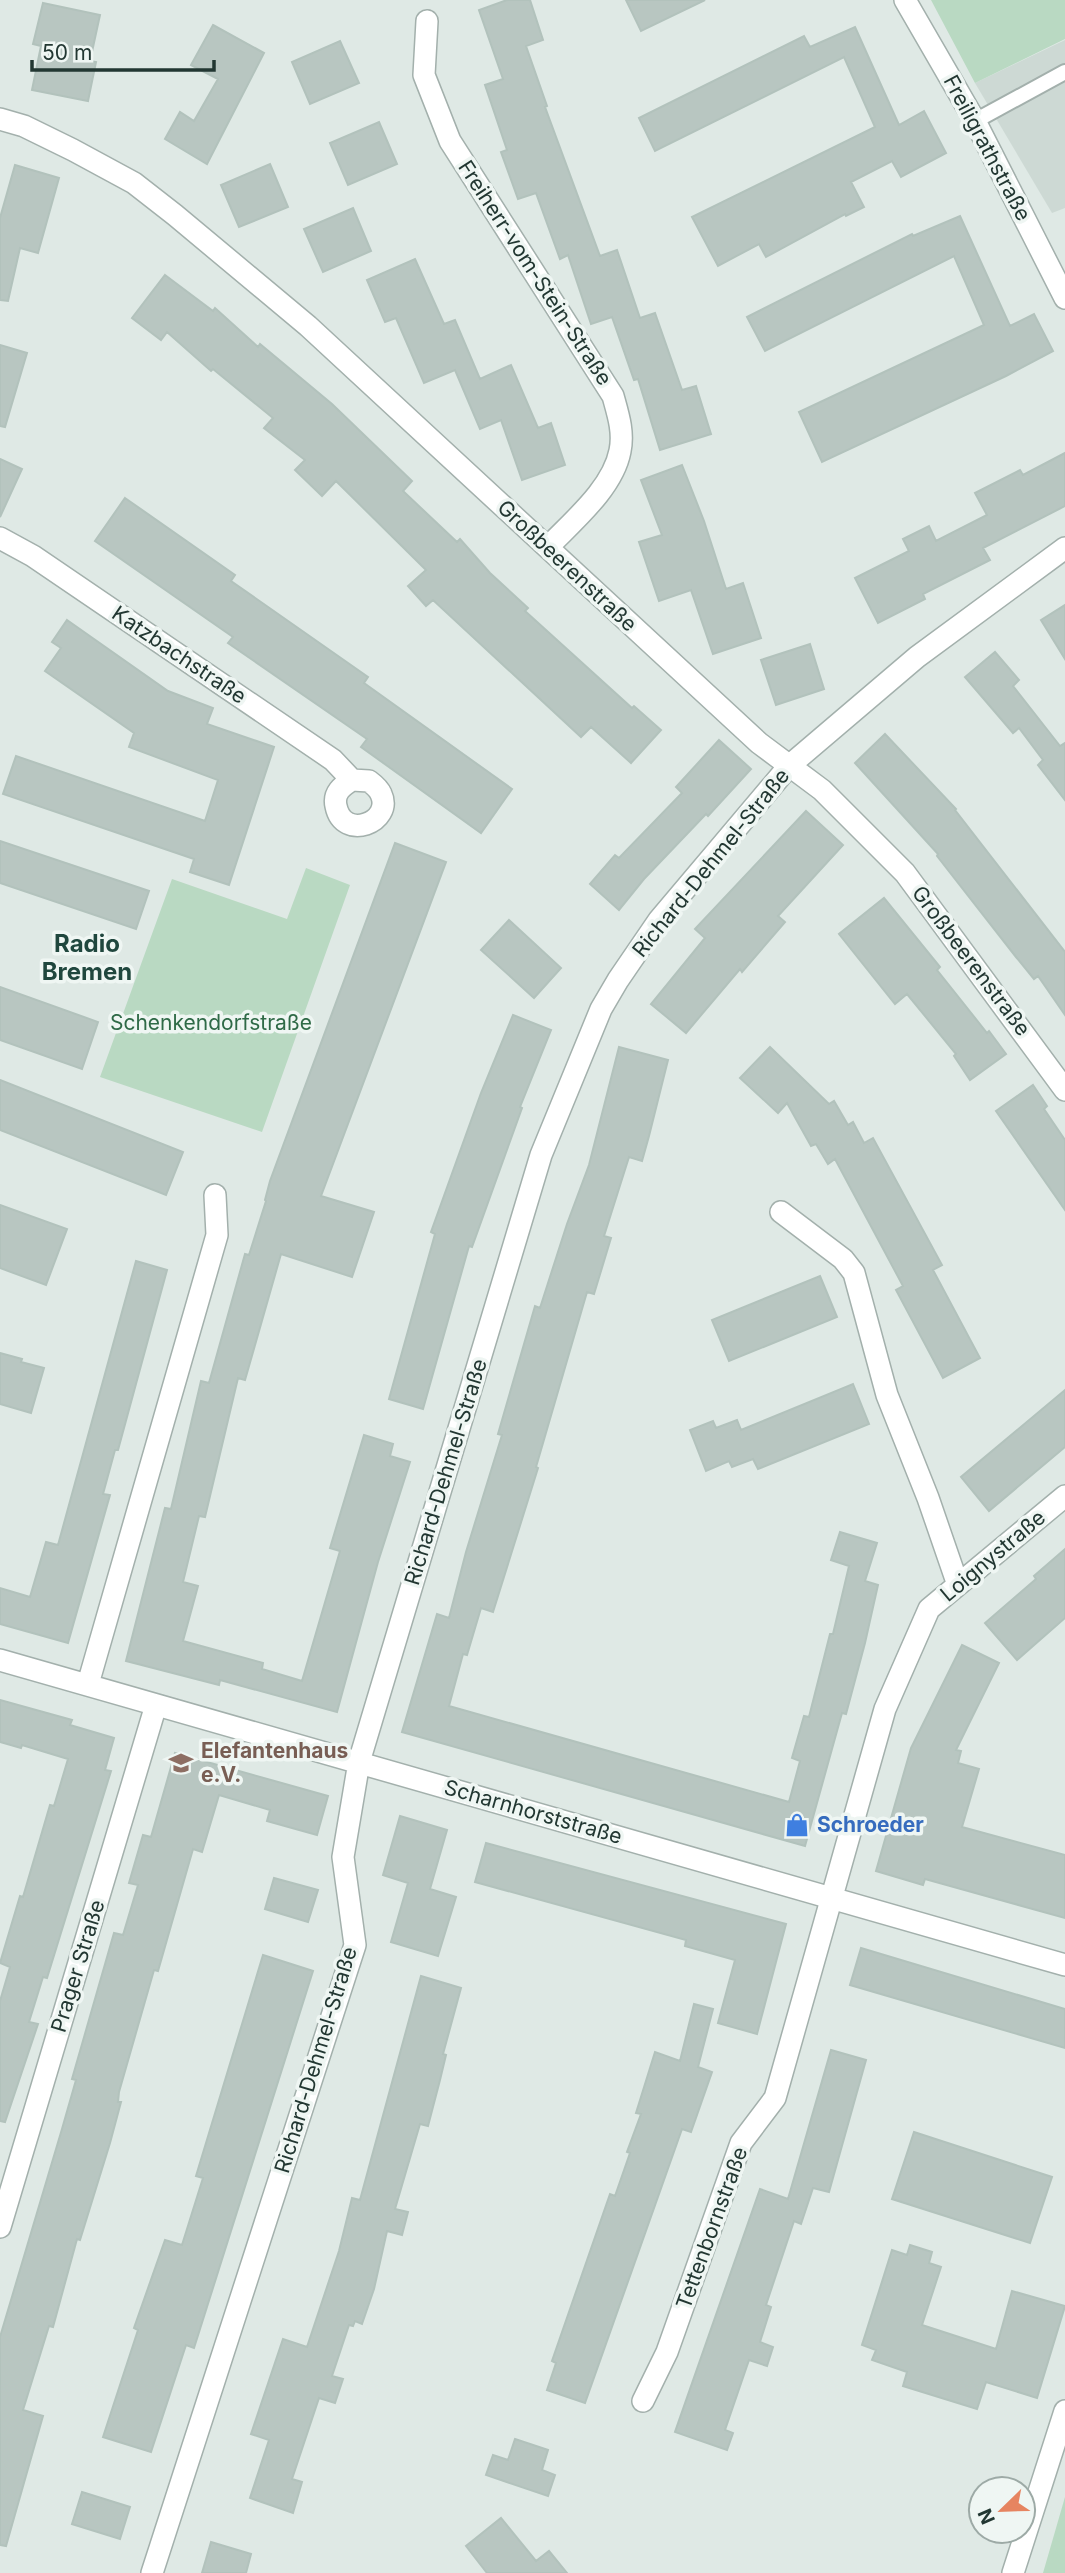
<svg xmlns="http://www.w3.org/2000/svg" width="1065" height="2573" font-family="Inter,sans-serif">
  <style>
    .built { fill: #cdd9d4 }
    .green { fill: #b9d9c2 }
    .building { fill: #b8c6c1; stroke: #b2c2bc; stroke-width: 2 }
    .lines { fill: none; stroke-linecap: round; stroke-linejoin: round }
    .lane-casing { stroke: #a3b0ac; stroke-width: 18 }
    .street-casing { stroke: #a3b0ac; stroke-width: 24 }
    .lane { stroke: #fff; stroke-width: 14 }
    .street { stroke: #fff; stroke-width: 21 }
    .labels { text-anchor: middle; stroke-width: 7; stroke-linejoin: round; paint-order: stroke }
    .street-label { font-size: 21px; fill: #223732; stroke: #eff6f3 }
    .park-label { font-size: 21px; fill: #2f6a47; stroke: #eff6f3 }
    .education-label { font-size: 21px; font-weight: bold; fill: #785e54; stroke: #eff6f3; text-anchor: start }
    .shop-label { font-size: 21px; font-weight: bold; fill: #366cbe; stroke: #eff6f3; text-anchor: start }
    .quarter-label { font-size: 24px; font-weight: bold; fill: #20473e; stroke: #eff6f3 }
  </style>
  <rect width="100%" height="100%" fill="#dfe9e5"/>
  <!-- built -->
  <path class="built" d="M1065 40V208L1052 213 975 83Z"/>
  <!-- green -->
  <path class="green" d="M931 0H1065V39L975 83Z
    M306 868 350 885 262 1132 100 1077 172 879 287 919Z
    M1065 2497V2573H1043Z"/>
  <!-- building -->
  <path class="building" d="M507 0H530L543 40 526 46 547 106 545 107 600 256 617 250 640 318 655 313 682 390 696 386 711 434 660 450 638 379 634 380 612 317 591 324 568 255 560 259 536 193 518 199 501 152 507 150 485 85 503 79 479 10Z
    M626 0H705L641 31Z
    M43 3 100 15 90 61 96 62 88 101 32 90 41 46 33 44Z
    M213 25 264 53 207 164 165 139 180 112 194 121 218 79 191 65Z
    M855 27 899 125 924 111 946 153 901 177 892 161 851 182 864 207 846 216 845 214 766 257 759 244 718 266 692 217 875 127 844 57 655 151 639 118 804 36 810 47Z
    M340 41 359 83 310 104 292 62Z
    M379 122 397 164 348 185 330 143Z
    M270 164 288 207 239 227 221 185Z
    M15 165 59 178 38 253 20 248 8 301 0 300V218Z
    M353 208 371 251 323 272 304 229Z
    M960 216 1010 326 1034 314 1053 351 1006 376 822 462 799 412 984 325 954 256 765 351 747 317 912 234 913 236Z
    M415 259 444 324 455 320 480 379 511 365 538 428 551 423 565 465 522 480 501 420 480 429 455 370 424 383 396 318 385 322 367 280Z
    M165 275 213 311 215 308 258 347 260 344 332 404 412 481 403 491 457 542 460 539 490 573 528 608 525 611 632 708 634 706 661 730 631 763 591 727 581 737 433 600 426 606 408 586 426 570 336 481 322 496 295 470 305 460 264 428 273 418 213 369 211 371 167 332 161 340 132 318Z
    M0 345 27 353 5 427 0 426Z
    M1065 453V506L983 548 990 560 923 594 925 599 878 623 855 578 909 551 903 539 929 526 936 541 987 515 975 493 1020 470 1023 475Z
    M0 459 22 469 0 517Z
    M682 465 704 521 726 589 743 583 761 638 713 654 691 590 659 601 639 542 662 535 641 480Z
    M125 498 235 575 231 581 368 677 364 683 512 789 481 833 361 747 367 739 228 643 233 637 95 541Z
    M1065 605V659L1041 620Z
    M67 620 168 691 213 708 207 724 274 747 229 885 190 872 194 859 3 794 16 756 205 821 218 780 129 747 134 733 45 671 61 648 52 642Z
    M810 644 824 689 776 705 761 660Z
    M995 652 1019 680 1013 686 1060 746 1065 743V800L1038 765 1043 760 1019 728 1013 733 965 677Z
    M885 734 956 809 955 810 1065 952V1015L1038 976 1034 979 1016 957 937 856 938 854 855 763Z
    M719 740 751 769 708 816 706 814 644 879 619 910 590 884 615 855 619 858 682 793 676 787Z
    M806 811 843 845 778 916 785 922 742 972 740 969 686 1033 651 1004 705 938 695 929Z
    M0 841 149 891 136 929 0 883Z
    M395 843 446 862 321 1196 374 1212 352 1277 281 1254 245 1380 238 1378 205 1517 199 1516 183 1582 198 1586 183 1641 263 1663 262 1669 302 1681 340 1551 330 1548 364 1435 393 1444 390 1456 410 1462 378 1562 337 1712 220 1680 219 1685 126 1661 165 1508 171 1509 201 1381 209 1383 245 1254 249 1255 266 1201 265 1200 270 1181Z
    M884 898 940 967 937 970 987 1033 989 1031 1006 1054 970 1080 954 1056 956 1054 907 994 895 1004 839 934Z
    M509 920 561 968 534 998 481 950Z
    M0 987 98 1022 82 1069 0 1040Z
    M513 1015 551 1030 520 1107 522 1108 472 1247 469 1246 423 1409 389 1399 435 1234 431 1232 481 1093Z
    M619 1047 668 1060 649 1136 642 1161 629 1157 604 1236 611 1238 594 1294 587 1292 536 1467 538 1468 493 1612 481 1608 467 1655 463 1654 449 1706 789 1802 800 1761 792 1758 804 1716 809 1717 830 1634H833L849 1566 831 1560 840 1532 877 1543 865 1581 878 1585 865 1643 846 1714 842 1713 805 1846 402 1732 437 1614 449 1618 466 1552 502 1435 498 1434 535 1306 540 1308 567 1224 589 1165Z
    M770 1047 829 1104 834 1101 848 1125 853 1122 864 1143 873 1138 942 1265 933 1270 980 1358 943 1378 896 1290 903 1286 835 1159 828 1164 816 1144 811 1146 787 1103 778 1113 740 1078Z
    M0 1080 183 1152 166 1195 0 1130Z
    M1033 1085 1047 1106 1044 1109 1065 1140V1210L996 1111Z
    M0 1205 67 1229 46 1285 0 1268Z
    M136 1261 167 1270 118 1450H115L103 1494 110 1495 68 1643 0 1624V1588L30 1597 46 1542 58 1545Z
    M820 1276 837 1317 729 1361 712 1320Z
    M0 1353 22 1359 21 1362 44 1368 31 1413 0 1404Z
    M853 1384 869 1424 758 1469 753 1459 732 1467 729 1461 706 1471 690 1430 713 1421 716 1428 737 1420 741 1430Z
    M1065 1390V1447L989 1511 961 1477Z
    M1065 1549V1618L1017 1660 985 1623 1036 1579 1034 1576Z
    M962 1645 999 1663 956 1750 961 1751 958 1763 979 1769 962 1827 1065 1855V1918L925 1879 923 1885 876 1871 911 1748Z
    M0 1700 72 1720 70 1725 114 1738 105 1770 111 1771 47 1978 43 1977 29 2022 38 2024 5 2122 0 2121V2001L10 1967 0 1963 20 1896 23 1897 50 1805 54 1806 68 1759 22 1745 21 1748 0 1742Z
    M175 1753 328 1796 317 1835 267 1821 270 1810 219 1795 202 1852 193 1849 158 1971 154 1970 119 2092 118 2102H121L110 2143 80 2240 77 2239 53 2327 49 2326 23 2410 43 2416 6 2546 0 2545V2337L62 2129 76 2080 72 2079 114 1933 123 1935 138 1885 129 1883 143 1835 151 1837Z
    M400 1816 447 1830 430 1889 456 1897 438 1956 391 1942 408 1883 383 1875Z
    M486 1843 786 1924 757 2034 718 2023 735 1960 685 1946 686 1940 475 1882Z
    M274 1878 318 1890 308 1922 265 1909Z
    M861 1948 1065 2009V2048L850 1985Z
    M263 1955 313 1971 194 2348 186 2345 151 2452 103 2437 138 2330 134 2328 165 2240 182 2245 203 2178 196 2176Z
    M421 1976 461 1988 443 2054 446 2055 440 2080 428 2126 420 2124 395 2209 408 2212 402 2235 387 2231 374 2289 362 2324 355 2321 353 2326 349 2325 332 2376 343 2379 335 2403 319 2398 292 2479 302 2482 293 2513 250 2498 269 2440 251 2434 283 2339 307 2347 339 2251 352 2198 360 2200Z
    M694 2004 713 2009 698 2067 712 2072 691 2132 682 2129 585 2403 547 2390 556 2363 552 2361 610 2194 615 2196 630 2153 627 2152 641 2114 636 2113 655 2052 680 2061Z
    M831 2050 866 2060 829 2192 813 2188 801 2224 794 2221 766 2305 771 2307 760 2342 773 2347 767 2366 749 2360 725 2430 733 2433 727 2450 675 2432 760 2189 788 2199Z
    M914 2132 1052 2177 1030 2243 892 2199Z
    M910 2245 932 2252 929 2263 941 2267 922 2325 996 2349 1012 2291 1065 2306 1037 2398 986 2382 977 2409 903 2386 907 2372 872 2360 876 2350 862 2345 892 2250 907 2255Z
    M515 2439 548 2450 542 2470 555 2475 548 2496 486 2475 493 2455 508 2460Z
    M82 2492 130 2507 120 2539 72 2524Z
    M501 2518 536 2561 549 2551 567 2573H487L466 2546Z
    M211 2542 251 2554 246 2573H202Z"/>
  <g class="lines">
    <!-- lane casing -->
    <g class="lane-casing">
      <path id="lane" d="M975 121 1065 72"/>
    </g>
    <!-- street casing -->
    <g class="street-casing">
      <path id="street" d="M905 0 975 121 1065 298
        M427 21 424 75 450 141 613 396C618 414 624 432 620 451 613 488 573 521 548 547
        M0 119 24 126 73 150 134 183 175 215 308 326 759 743 822 790 905 873 1065 1090
        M0 538 33 556 333 760 352 780 369 781C373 784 379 789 381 794 394 822 343 842 336 806 333 793 342 786 352 780
        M781 1212 843 1259 854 1273 887 1395 928 1498 958 1585
        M0 1660 1065 1965
        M88 1684 217 1235 215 1195
        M0 2227 156 1705
        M643 2401 667 2352 741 2143 775 2098 885 1709 929 1609 1065 1496
        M152 2573 355 1945 343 1857 359 1762 541 1155 601 1009 618 980 659 920 789 766 917 657 1065 548
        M1013 2573 1065 2411"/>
    </g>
    <!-- lane -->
    <use href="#lane" class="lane"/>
    <!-- street -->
    <use href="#street" class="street"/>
  </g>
  <!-- icons -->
  <defs>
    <g id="school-bare" transform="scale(1.89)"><path d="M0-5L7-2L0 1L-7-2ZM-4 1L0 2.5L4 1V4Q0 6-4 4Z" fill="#8d6e63" stroke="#eff6f3" stroke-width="2.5" paint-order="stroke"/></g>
    <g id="shop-bare" transform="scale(1.89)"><path d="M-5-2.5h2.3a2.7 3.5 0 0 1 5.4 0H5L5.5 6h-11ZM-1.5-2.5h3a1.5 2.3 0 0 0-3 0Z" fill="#3f7fe0" stroke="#eff6f3" stroke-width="2.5" paint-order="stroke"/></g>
  </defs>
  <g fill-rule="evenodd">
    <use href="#school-bare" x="181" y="1763"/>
    <use href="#shop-bare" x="797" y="1825"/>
  </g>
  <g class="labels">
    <!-- street labels -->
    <g class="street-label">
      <text transform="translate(987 148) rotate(62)" y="7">Freiligrathstraße</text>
      <text transform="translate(535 273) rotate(57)" y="7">Freiherr-vom-Stein-Straße</text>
      <text transform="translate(567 566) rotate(43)" y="7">Großbeerenstraße</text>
      <text transform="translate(179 655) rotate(34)" y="7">Katzbachstraße</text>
      <text transform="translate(711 863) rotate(-51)" y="7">Richard-Dehmel-Straße</text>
      <text transform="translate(971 961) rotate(53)" y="7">Großbeerenstraße</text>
      <text transform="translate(446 1472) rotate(-73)" y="7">Richard-Dehmel-Straße</text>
      <text transform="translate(993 1556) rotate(-40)" y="7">Loignystraße</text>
      <text transform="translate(533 1812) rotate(16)" y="7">Scharnhorststraße</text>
      <text transform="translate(78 1966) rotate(-73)" y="7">Prager Straße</text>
      <text transform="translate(316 2060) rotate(-73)" y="7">Richard-Dehmel-Straße</text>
      <text transform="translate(712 2228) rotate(-70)" y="7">Tettenbornstraße</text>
    </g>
    <!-- park labels -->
    <g class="park-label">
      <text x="211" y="1030">Schenkendorfstraße</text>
    </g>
    <!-- education labels -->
    <g class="education-label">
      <text x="201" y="1758">Elefantenhaus<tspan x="201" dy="24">e.V.</tspan></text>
    </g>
    <!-- shop labels -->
    <g class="shop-label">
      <text x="817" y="1832">Schroeder</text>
    </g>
    <!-- quarter labels -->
    <g class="quarter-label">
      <text x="87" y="952">Radio<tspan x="87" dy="28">Bremen</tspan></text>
    </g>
  </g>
  <!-- north arrow -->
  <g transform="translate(1002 2510) rotate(247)"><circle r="33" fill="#eff6f3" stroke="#9daaa6" stroke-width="2"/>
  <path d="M0-5L12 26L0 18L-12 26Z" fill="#e68460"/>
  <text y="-10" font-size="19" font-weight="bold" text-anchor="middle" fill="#223732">N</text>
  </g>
  <!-- scale -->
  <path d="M32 60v10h182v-10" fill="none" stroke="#223732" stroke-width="3.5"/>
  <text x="42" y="60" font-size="21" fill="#223732" stroke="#eff6f3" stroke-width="5" paint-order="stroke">50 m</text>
</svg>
